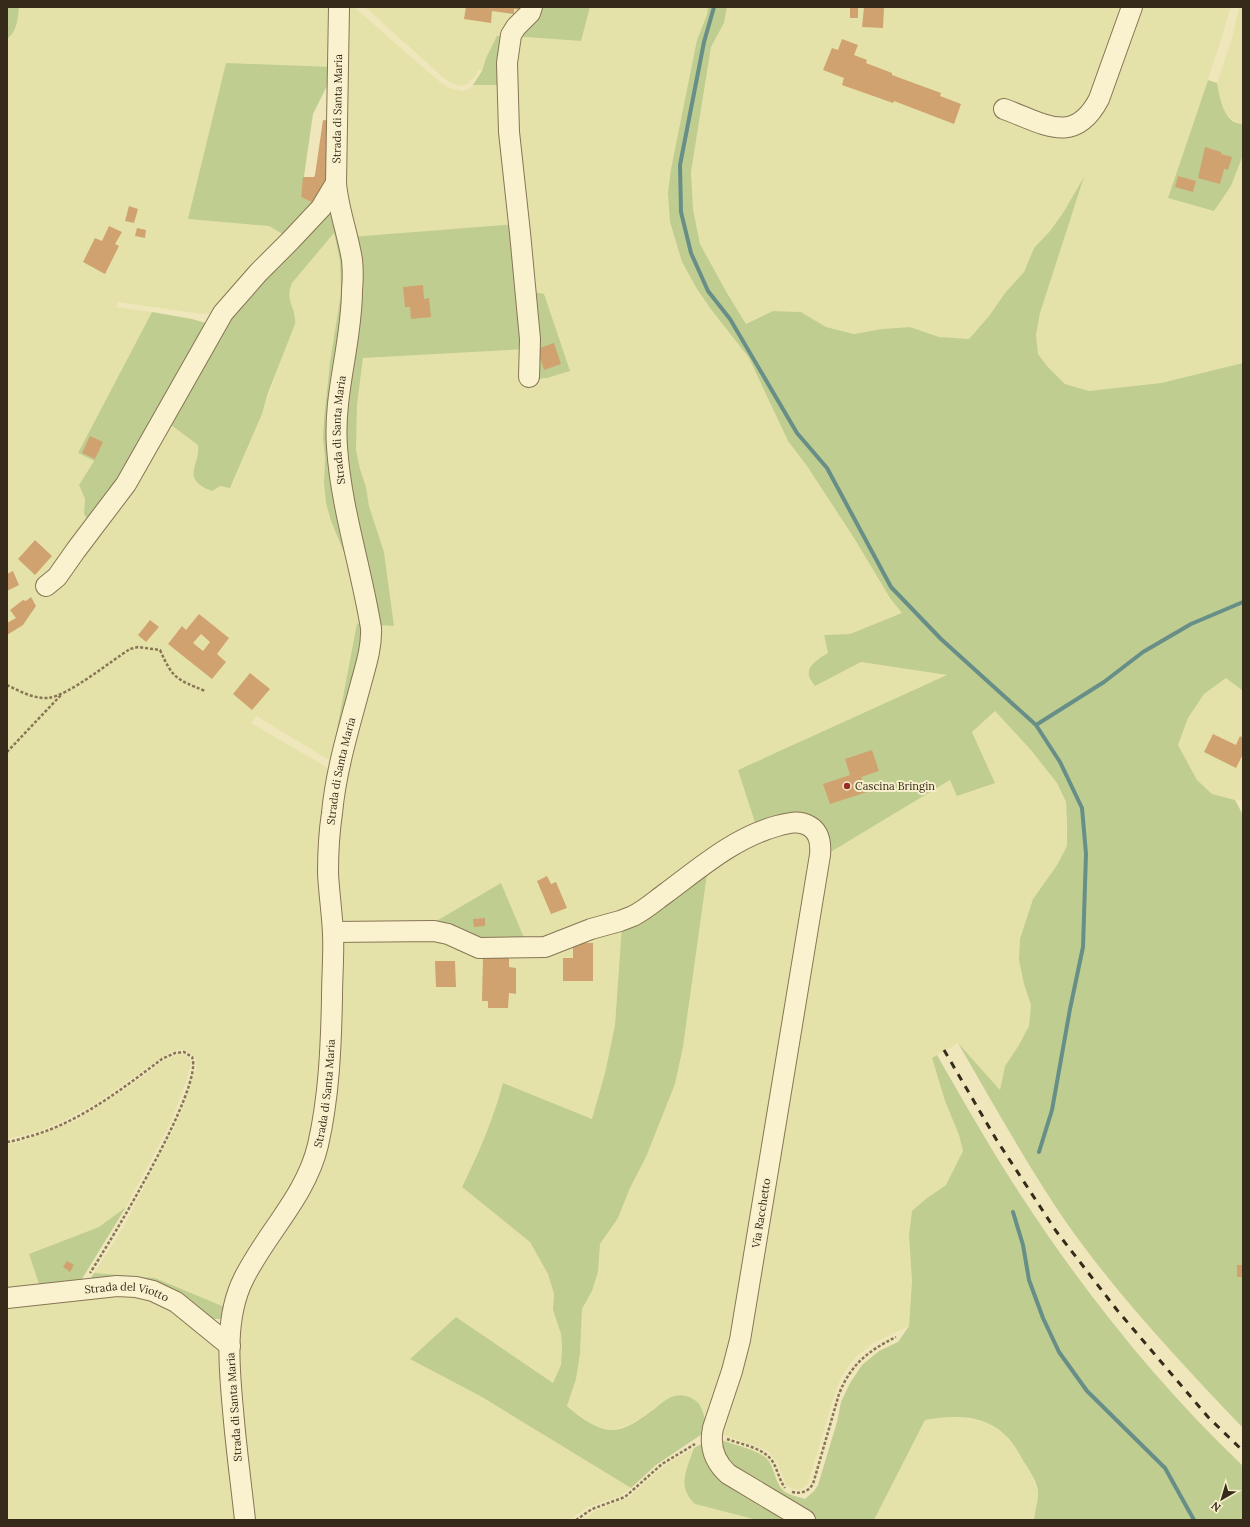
<svg xmlns="http://www.w3.org/2000/svg" width="1250" height="1527" font-family="Lora,serif">
  <style>
    .farmland { fill: #e5e2a9 }
    .green { fill: #bfcd90 }
    .lines { fill: none; stroke-linecap: round; stroke-linejoin: round }
    .stream { stroke: #688e88; stroke-width: 4 }
    .building { fill: #d0a270; fill-rule: evenodd }
    .minor-casing { stroke: #877555; stroke-width: 22 }
    .path { stroke: #877555; stroke-width: 2.5; stroke-dasharray: 3 2; stroke-linecap: butt }
    .minor { stroke: #faf2cf; stroke-width: 20 }
    .rail { stroke: #362b1a; stroke-width: 3; stroke-dasharray: 7 7; stroke-linecap: butt }
    .poi-dot { fill: #992f22; stroke: #f7efcc; stroke-width: 1.5 }
    .labels { text-anchor: middle; stroke-width: 4; stroke-linejoin: round; paint-order: stroke }
    .street-label { font-size: 11px; fill: #362b1a; stroke: #f7efcc }
    .poi-label { font-size: 11px; fill: #362b1a; stroke: #f7efcc; text-anchor: start }
  </style>
  <rect width="100%" height="100%" fill="#efe6bc"/>
  <!-- farmland -->
  <path class="farmland" d="M19 7H330L332 67 188 219 269 226 289 238 213 313 202 314 118 302 116 307 152 312 78 453 94 461 79 485 85 499 84 514 167 422 198 445 199 450 193 473 220 486 233 483 262 414 296 315 292 309 289 300 288 292 292 283 334 233 340 261 341 293 330 362 324 419 323 438 325 459 324 483 326 503 331 521 348 562 363 626 357 623 331 761 256 716 251 723 333 771 328 987 311 1150 227 1308 155 1278 94 1273 124 1226 177 1122 196 1070V1059L189 1052 180 1049 170 1052 98 1102 67 1119 37 1132 7 1139V39L10 37 15 28Z
    M344 7H354L440 82 449 88 463 91 470 89 473 85H504L516 224 350 237 340 180Z
    M365 7H524L486 58 482 71 478 69 477 74 468 84 461 86 454 84 445 79Z
    M590 7H708L670 222 682 262 697 289 710 308 749 358 788 441 807 466 854 538 890 598 903 613 850 634 824 635 828 653 810 680 815 686 861 662 948 675 738 770 757 829 642 907 548 943 428 926 338 928 334 843 375 625 394 626 384 552 369 506 366 487 360 469 356 450 357 405 363 358 527 349 529 291 512 36 581 41Z
    M727 7H1126L1094 95 1090 104 1080 115 1070 121 1062 123 1055 122 1016 109 1013 118 1048 130 1062 133 1077 131 1085 126 1096 114 1112 81 1139 7H1231L1220 43 1168 198 1214 211 1231 186 1243 155V363L1161 383 1089 391 1065 384 1047 366 1038 354 1036 335 1040 313 1083 180 1063 213 1050 231 1034 248 1024 272 1005 293 989 316 969 339 939 337 910 327 882 329 854 334 826 327 801 312 773 311 746 324 727 293 700 244 693 209 691 172 711 47 724 23Z
    M1239 7H1243V124H1239L1231 119 1225 113 1221 104 1217 83 1232 38Z
    M1226 678 1243 691V801L1235 800 1212 794 1197 780 1178 745 1188 718 1204 694Z
    M995 711 1030 749 1057 783 1066 802 1067 846 1057 865 1033 899 1024 984 1031 1005 1029 1026 1019 1045 1005 1066 1000 1090 958 1043 932 1058 945 1101 959 1135 963 1151 946 1185 927 1198 912 1212 909 1235 912 1281 909 1326 872 1344 857 1356 850 1364 842 1376 836 1390 808 1484 801 1490 793 1489 786 1485 778 1464 768 1451 716 1432 824 856 950 780 995 783 972 732Z
    M789 827 815 837 739 1323 710 1426 650 1413 626 1426 613 1430 601 1428 588 1421 567 1406 576 1379 580 1354 582 1309 592 1291 598 1272 600 1244 618 1218 630 1188 646 1157 675 1084 683 1047 708 867Z
    M622 925 615 1025 605 1073 592 1119 503 1083 495 1113 480 1152 462 1187 530 1242 548 1274 554 1294 553 1310 561 1334 562 1346 561 1365 553 1384 456 1317 410 1359 482 1397 631 1488 620 1496 588 1507 570 1520H250L235 1363 245 1291 305 1198 342 940 429 936 473 951Z
    M182 1054 187 1056 191 1062 187 1079 171 1122 126 1207 99 1227 29 1254 41 1290 7 1295V1144L26 1140 75 1121 130 1086 164 1060 176 1055Z
    M146 1293 210 1335 221 1353 241 1520H7V1302Z
    M945 1416 966 1418 988 1423 1004 1434 1018 1451 1030 1471 1038 1491 1034 1520H874L925 1420Z
    M694 1448 685 1473 684 1480 701 1506 757 1520H582L597 1510 628 1498 665 1465Z"/>
  <!-- green -->
  <path class="green" d="M7 7H19C18 18 17 32 7 39Z
    M535 7H590L581 41 512 36Z
    M708 7H727L724 23 711 47 691 172 693 209 700 244 727 293 746 324 773 311 801 312 826 327 854 334 882 329 910 327 939 337 969 339 989 316 1005 293 1024 272 1034 248 1050 231 1063 213 1084 177 1040 313 1036 335 1038 354 1047 366 1065 384 1089 391 1161 383 1243 363V691L1226 678 1204 694 1188 718 1178 745 1197 780 1212 794 1235 800 1243 815V1428C1181 1363 1118 1296 1066 1222 1027 1165 993 1103 958 1043L1000 1090 1005 1066 1019 1045 1029 1026 1031 1005 1024 984 1019 960 1020 939 1033 899 1057 865 1067 846V824L1066 802 1057 783 1030 749 995 711 972 732 995 783 957 796 950 780 824 856 818 830 757 829 738 770 947 675 861 662 815 686C801 670 813 662 828 653L824 635 850 634 902 613 890 598 854 538 807 466 788 441 749 358 710 308 697 289 682 262 670 222 668 193 671 169 697 40 707 15Z
    M497 36H507L504 85H473L482 71 486 58Z
    M226 63 332 67V76L313 114 301 197 317 205 289 238 269 226 188 219Z
    M1208 80 1217 83C1220 97 1223 124 1243 124V155L1231 186 1214 211 1168 198Z
    M329 203 346 248 334 408 367 627 331 761 357 623 362 626 348 562 331 521 326 503 324 483 325 459 323 438 324 419 330 362 341 293 340 261 334 233 292 283C284 303 297 307 295 324L268 393 262 414 230 488 220 486 212 491C179 479 201 464 198 445L167 422 226 316Z
    M516 224 527 349 363 358 357 405 356 450 360 469 366 487 369 506 384 552 394 626 375 625 342 460 350 237Z
    M529 291 544 294 570 371 547 378 532 379Z
    M152 312 192 319 212 325 91 525 84 514 85 499 79 485 94 461 78 453Z
    M708 867 683 1047 675 1084 646 1157 630 1188 618 1218 600 1244 598 1272 592 1291 582 1309 580 1354 576 1379 567 1406C579 1416 596 1430 613 1430 625 1430 639 1420 649 1413 661 1405 670 1392 686 1396 690 1397 696 1400 699 1404 704 1411 705 1422 708 1430L656 1465 631 1488 482 1397 410 1359 456 1317 553 1383 561 1365 562 1346 561 1334 553 1310 554 1294 548 1274 530 1242 462 1187C479 1153 493 1120 503 1083L592 1119 605 1073 615 1025 622 925Z
    M501 883 527 945H491L428 926Z
    M937 1055C965 1104 993 1153 1024 1200 1087 1296 1160 1387 1243 1466V1520H1034C1035 1511 1038 1501 1038 1492 1038 1484 1029 1469 1024 1462 1019 1452 1012 1441 1004 1434 983 1414 952 1415 925 1420L874 1520H812L732 1472 715 1438C728 1443 755 1449 765 1457 776 1466 774 1486 787 1493 793 1496 800 1497 805 1499L814 1491 818 1485 837 1422 841 1402 850 1383 862 1365 879 1351 898 1342 909 1326 912 1281 909 1235 912 1211 927 1198 946 1185 963 1151 959 1135 945 1101 932 1058Z
    M126 1207 77 1287 41 1290 29 1254 99 1227Z
    M94 1273 155 1278 227 1308 225 1316 220 1319H211L191 1308 86 1286Z
    M709 1440V1451L798 1520H757L695 1504C676 1486 687 1469 694 1448Z"/>
  <g class="lines">
    <!-- stream -->
    <path class="stream" d="M714 7 704 42 680 165 681 212 691 253 708 291 730 319 797 433 827 468 891 587 941 639 1036 725 1060 762 1082 808 1086 854 1083 947 1070 1009 1052 1110 1039 1152
      M1036 725 1104 682 1143 652 1191 624 1243 602
      M1013 1212 1023 1245 1029 1280 1043 1318 1059 1352 1087 1391 1165 1468 1194 1520"/>
  </g>
  <!-- building -->
  <path class="building" d="M466 7H524V10L514 9V14L492 11 491 23 464 19Z
    M850 7H858V18H850Z
    M864 7H884L883 28 862 27Z
    M842 39 858 45 854 55 867 60 866 63 892 73V75L941 93 940 96 961 104 954 124 894 101 893 103 842 85 844 78 823 70 832 48 838 50Z
    M323 120 331 121 327 188 317 205 301 197 303 177H314L315 175Z
    M1205 147 1221 152V154L1232 157 1228 170 1224 169 1220 184 1198 178Z
    M1178 176 1196 181 1193 192 1175 187Z
    M129 206 138 209 134 223 125 221Z
    M109 226 122 232 115 244 119 246 105 274 83 262 95 238 102 241Z
    M137 228 146 230 145 238 135 236Z
    M423 285 424 299 429 298 431 317 411 319 410 307H405L403 287Z
    M554 343 561 364 544 370 537 349Z
    M90 436 103 442 95 459 82 453Z
    M35 540 52 556 35 575 18 559Z
    M13 571 19 585 7 591V574Z
    M31 597 36 606 23 625 7 635V623L16 618 10 610 23 600 26 601Z
    M199 614 229 638 217 654 226 662 212 679 168 644 182 626 186 630ZM201 634 210 642 203 651 193 643Z
    M150 620 159 627 146 642 138 635Z
    M250 673 270 689 252 710 233 694Z
    M1213 734 1236 745 1240 736 1243 738V754L1236 768 1204 752Z
    M872 750 879 771 861 777 867 792 830 804 823 784 850 775 845 759Z
    M547 876 551 884 556 882 567 908 551 914 537 881Z
    M485 918V926L474 927 473 919Z
    M573 943H593V981H563V958H573Z
    M483 956 509 957V967L516 968V994L509 993 508 1008H488V1001H482Z
    M435 961H455L456 987H436Z
    M67 1261 74 1265 70 1272 63 1267Z
    M1237 1265H1243V1277H1237Z"/>
  <g class="lines">
    <!-- minor casing -->
    <g class="minor-casing">
      <g id="minor">
        <path d="M1004 109C1043 123 1074 147 1099 99L1132 7"/>
        <path d="M529 377 530 339 520 233 509 132 507 63 511 35 516 27 530 13 532 7"/>
        <path d="M46 586 57 577 76 550 126 484 223 313 258 273 290 241 321 208 336 183"/>
        <path d="M333 932 434 931 448 934 479 948 545 947 591 929 620 921 633 916C645 910 655 901 666 893 701 867 734 838 777 826 788 823 799 820 809 826 820 832 821 844 820 855L740 1340 732 1371 713 1428C709 1447 715 1462 728 1474L805 1520"/>
        <path id="s1" d="M7 1298 117 1286 136 1287 153 1291 176 1302 230 1346"/>
        <path id="s2" d="M245 1520C241 1483 236 1447 233 1410 229 1367 224 1317 244 1278 267 1232 306 1196 318 1145 329 1097 331 1047 332 998 332 976 334 955 333 933 332 913 329 893 328 873 328 853 329 833 332 813 336 770 349 728 360 687 365 668 372 648 371 628 361 567 341 508 337 447 333 394 352 343 352 290 353 280 353 270 352 260 348 234 338 209 336 183L339 7"/>
      </g>
    </g>
    <!-- path -->
    <path class="path" d="M7 685C19 691 34 699 48 698 68 696 111 661 130 649L138 647 160 650C173 679 176 679 205 691
      M7 752 61 695
      M7 1142C15 1141 23 1138 31 1136 80 1122 122 1089 162 1059L175 1053 184 1052 192 1057C205 1086 110 1242 90 1273
      M727 1439C743 1445 766 1448 774 1464 778 1472 780 1481 785 1488
      M792 1492C801 1494 808 1492 813 1484L839 1394C851 1364 868 1351 896 1337
      M576 1520 592 1509 625 1497 662 1464 695 1444"/>
    <!-- minor -->
    <use href="#minor" class="minor"/>
    <!-- rail -->
    <path class="rail" d="M944 1050 996 1139 1056 1231 1117 1310 1208 1417 1243 1451"/>
  </g>
  <!-- markers -->
  <circle class="poi-dot" cx="847" cy="786" r="4"/>
  <g class="labels">
    <!-- street labels -->
    <g class="street-label">
      <text dy="4" stroke="none"><textPath href="#s2" startOffset="1446">Strada di Santa Maria</textPath></text>
      <text dy="4" stroke="none"><textPath href="#s2" startOffset="1122">Strada di Santa Maria</textPath></text>
      <text dy="4" stroke="none"><textPath href="#s2" startOffset="774">Strada di Santa Maria</textPath></text>
      <text dy="4" stroke="none"><textPath href="#s2" startOffset="450">Strada di Santa Maria</textPath></text>
      <text transform="translate(761 1213) rotate(-81)" y="4">Via Racchetto</text>
      <text dy="4" stroke="none"><textPath href="#s1" startOffset="121">Strada del Viotto</textPath></text>
      <text transform="translate(234 1407) rotate(-94)" y="4">Strada di Santa Maria</text>
    </g>
    <!-- poi labels -->
    <g class="poi-label">
      <text x="855" y="790">Cascina Bringin</text>
    </g>
  </g>
  <!-- border -->
  <rect width="1250" height="1527" fill="none" stroke="#362b1a" stroke-width="16"/>
  <!-- north arrow -->
  <g transform="translate(1222 1499) rotate(218)" stroke="#f7efcc" stroke-width="3" paint-order="stroke">
  <path d="M0-3L7 15L0 10L-7 15Z" fill="#362b1a"/>
  <text y="-6" font-size="11" font-weight="bold" text-anchor="middle" fill="#362b1a">N</text>
  </g>
</svg>
